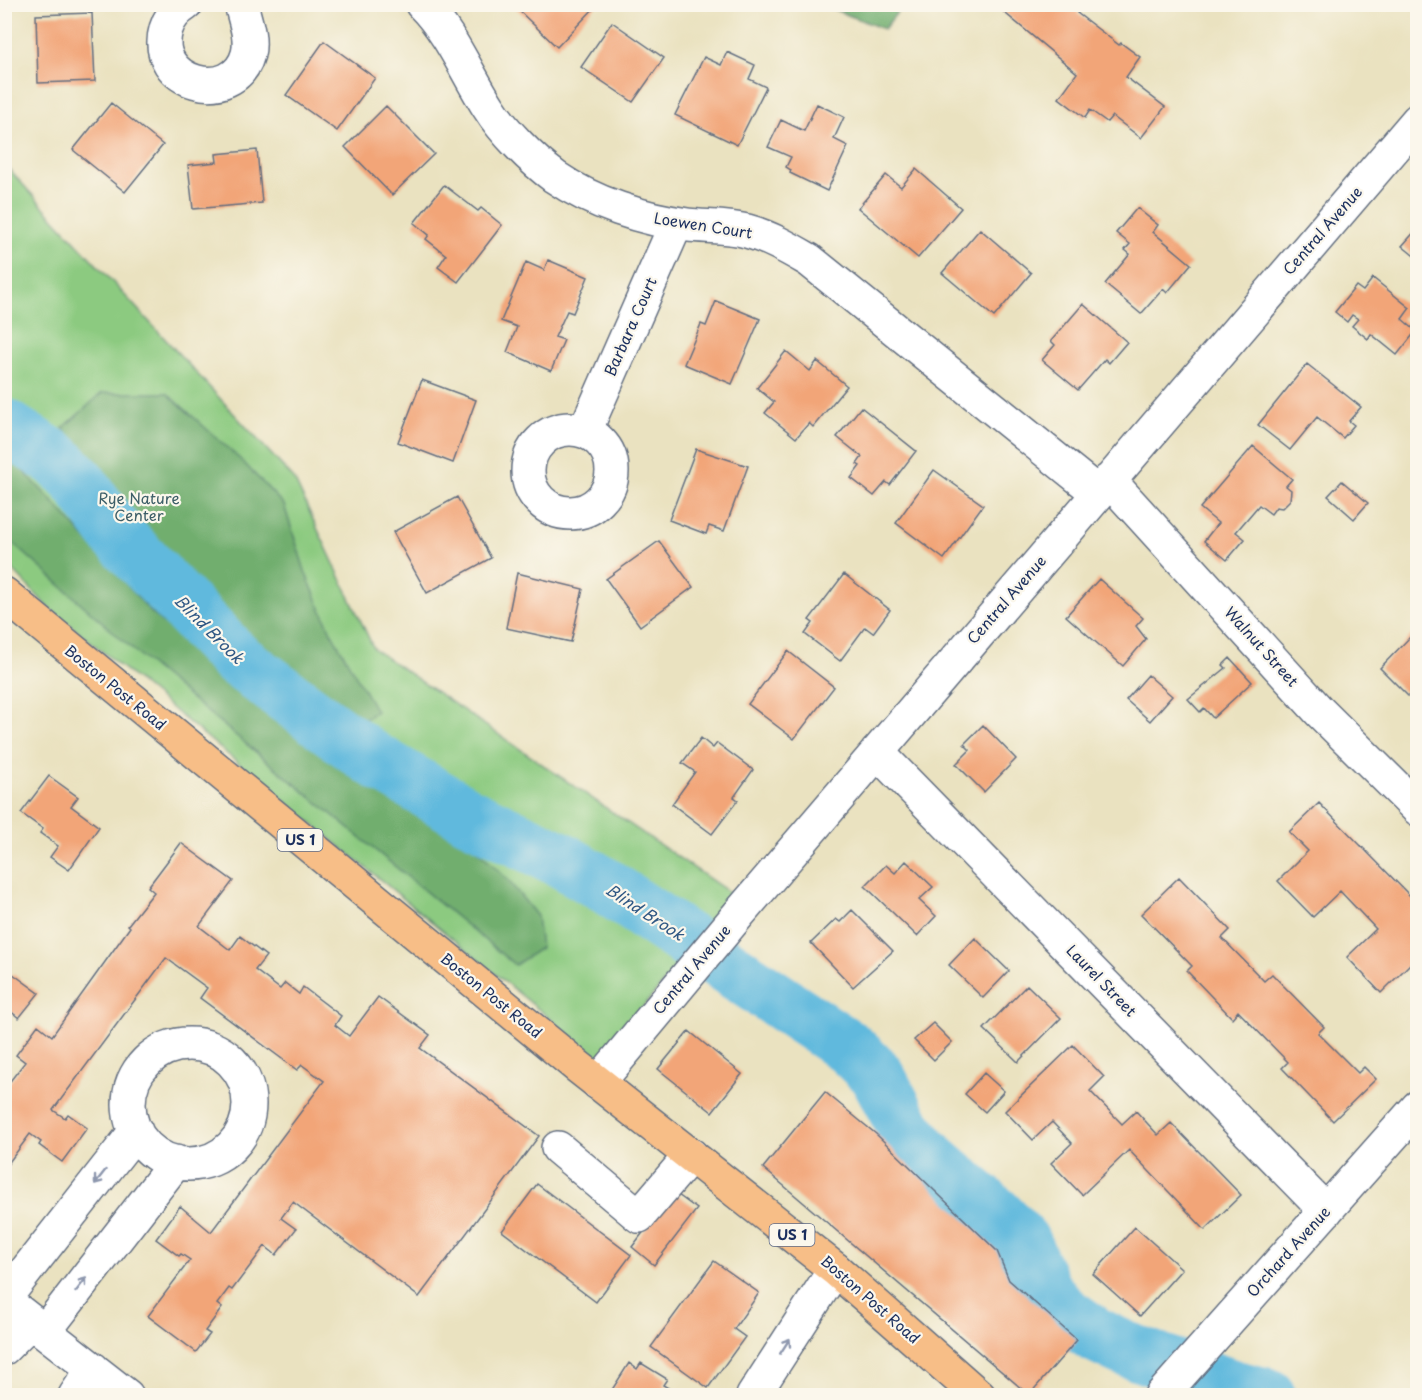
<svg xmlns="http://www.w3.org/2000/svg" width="1422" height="1400" font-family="'Playpen Sans',sans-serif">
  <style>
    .green { fill: #8cca80; stroke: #547c6f; stroke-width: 1.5 }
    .forest { fill: #71ae6e; stroke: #466e66; stroke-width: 1.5 }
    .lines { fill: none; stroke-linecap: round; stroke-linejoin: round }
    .river { stroke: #60b9dd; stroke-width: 56 }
    .building { fill: #f2a578 }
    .minor-casing { stroke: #636e80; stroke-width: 36 }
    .major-casing { stroke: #636e80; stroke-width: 36 }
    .minor { stroke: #fff; stroke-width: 33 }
    .major { stroke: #f7be87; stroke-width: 33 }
    .oneway { stroke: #8d97ae }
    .labels { text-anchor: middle; stroke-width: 4.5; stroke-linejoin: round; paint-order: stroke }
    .shield { fill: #fbf7ec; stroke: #5e6b89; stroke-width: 1.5 }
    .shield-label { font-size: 14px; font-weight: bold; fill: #1b2f5e }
    .street-label { font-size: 15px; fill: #1b2f5e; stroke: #fbf7ec }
    .park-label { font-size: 15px; fill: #3d5e68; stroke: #fbf7ec }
    .water-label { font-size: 16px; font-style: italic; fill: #305884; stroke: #fbf7ec }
  </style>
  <rect width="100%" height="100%" fill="#fbf7ec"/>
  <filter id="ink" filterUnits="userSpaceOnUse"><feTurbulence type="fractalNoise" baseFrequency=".0167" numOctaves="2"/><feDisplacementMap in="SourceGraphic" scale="12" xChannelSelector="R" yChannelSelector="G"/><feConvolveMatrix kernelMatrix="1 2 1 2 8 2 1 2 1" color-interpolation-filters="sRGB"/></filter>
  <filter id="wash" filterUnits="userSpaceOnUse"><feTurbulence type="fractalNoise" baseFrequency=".008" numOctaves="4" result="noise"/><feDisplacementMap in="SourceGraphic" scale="24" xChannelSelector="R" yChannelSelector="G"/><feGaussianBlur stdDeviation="1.35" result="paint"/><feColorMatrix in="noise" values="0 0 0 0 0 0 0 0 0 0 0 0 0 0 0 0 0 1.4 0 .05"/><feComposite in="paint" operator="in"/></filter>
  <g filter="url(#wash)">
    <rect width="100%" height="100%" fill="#eae2c0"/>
    <!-- green -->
    <path class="green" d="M4 164 294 479 374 649 736 897 599 1059 47 606 5 562Z"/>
    <!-- forest -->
    <path class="forest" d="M822 5H903L884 29Z
      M102 393H167L242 461 284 505 306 574 331 632 376 711 362 722 345 715 234 624 167 555 63 428Z
      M5 452 54 503 152 613 205 661 287 725 452 824 508 880 537 916 541 948 515 965 155 669 5 536Z"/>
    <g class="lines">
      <!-- river -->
      <path class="river" d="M4 426 56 459 78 481 118 536 235 658 373 759 468 815 560 859 606 886 848 1047 877 1075 905 1128 925 1153 996 1214 1022 1241 1044 1290 1064 1313 1094 1334 1123 1348 1235 1388 1268 1396"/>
    </g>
    <g id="blocks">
      <!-- building -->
      <path class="building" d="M512 4H598L557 47Z
        M994 4H1077L1082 8 1077 13 1119 45 1121 43 1140 57 1126 77 1165 107 1141 138 1112 116 1107 122 1090 110 1085 118 1059 98 1077 73Z
        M92 13 95 81 38 83 36 15Z
        M612 22 664 58 633 102 581 67Z
        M324 41 375 78 337 131 286 95Z
        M727 52 755 65 749 79 766 87 737 145 675 115 704 57 721 65Z
        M111 103 163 145 125 192 73 150Z
        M817 104 844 117 834 139 848 146 827 191 790 173 791 170 786 167 791 157 768 147 781 120 804 131Z
        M386 106 434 154 392 195 345 147Z
        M257 150 262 203 193 209 188 165 217 162 216 154Z
        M916 169 961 208 918 258 858 208 886 175 901 187Z
        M444 185 478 211 481 208 502 225 458 282 438 267 446 255 426 239 429 235 414 223Z
        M1137 208 1158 225 1153 232 1191 264 1167 293 1163 289 1141 314 1105 284 1130 254 1125 250 1130 244 1116 233Z
        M1418 228V259L1402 246Z
        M980 229 1031 273 994 317 942 273Z
        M548 260 588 277 573 313 567 311 555 337 564 340 551 371 507 352 517 327 501 321 526 262 544 270Z
        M1373 278 1410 308 1402 319 1416 331 1397 355 1371 334 1368 339 1352 326 1358 319 1352 315 1347 322 1335 312 1356 286 1363 291Z
        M716 301 760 319 732 384 684 364 701 324 706 326Z
        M1083 304 1127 342 1109 363 1105 359 1078 390 1042 360 1055 345 1051 341Z
        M786 351 810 371 817 361 847 386 813 427 809 423 796 438 765 413 774 402 757 388Z
        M1307 364 1361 407 1349 421 1354 425 1343 438 1317 417 1290 450 1258 425Z
        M422 380 476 400 453 463 398 442Z
        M861 407 916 451 890 485 886 482 874 496 851 478 860 466 857 464 862 457 837 437Z
        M1253 446 1292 479 1286 486 1291 490 1290 500 1282 508 1276 507 1271 514 1259 505 1236 532 1245 539 1227 560 1204 541 1218 523 1200 508Z
        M696 449 748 466 724 531 709 526 706 534 669 520Z
        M934 470 983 505 944 559 896 523Z
        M1342 481 1368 503 1354 519 1328 496Z
        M457 497 491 558 427 593 393 532Z
        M659 541 693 587 640 626 606 579Z
        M517 573 583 589 571 642 506 628Z
        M844 574 890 610 873 633 865 627 840 661 805 634 813 623 809 620Z
        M1099 579 1143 618 1136 626 1146 639 1123 666 1066 616Z
        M1413 634 1418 639V706L1380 668Z
        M788 651 834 687 794 739 748 704Z
        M1230 658 1252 682 1213 718 1204 708 1200 712 1188 699 1226 668 1223 665Z
        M1148 675 1172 696 1150 721 1126 700Z
        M983 725 1016 759 984 792 956 764 970 750 964 744Z
        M701 738 713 748 717 743 753 770 734 797 738 800 712 834 672 804 695 772 682 763Z
        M49 776 78 797 71 806 99 827 69 870 50 857 58 846 40 833 43 829 21 813Z
        M1319 803 1418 904V970L1411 963 1381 993 1347 957 1376 929 1340 891 1313 917 1278 881 1308 851 1289 832Z
        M181 843 233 881 199 926 230 950 240 936 266 956 255 970 280 989 285 983 299 994 303 987 341 1016 335 1025 349 1036 378 997 430 1035 420 1048 539 1136 419 1297 293 1202 281 1218 296 1229 276 1255 265 1246 232 1290 229 1288 217 1304 222 1308 205 1331 210 1334 196 1352 148 1316 190 1260 181 1254 179 1256 156 1239 180 1206 211 1232 324 1081 302 1065 297 1070 200 998 207 988 166 958 53 1110 65 1118 68 1114 87 1128 62 1162 39 1145 41 1142 30 1134 4 1169V1089L25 1062 16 1055 38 1025 52 1036 130 927 128 925 154 892 148 887Z
        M906 861 933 887 919 900 936 916 917 936 865 886 886 865 895 873Z
        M1179 877 1230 930 1222 938 1264 981 1272 974 1324 1027 1318 1033 1358 1073 1364 1067 1376 1079 1333 1121 1282 1068 1288 1062 1238 1011 1232 1018 1187 971 1192 966 1141 914Z
        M852 910 893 951 853 987 811 943 836 919 840 922Z
        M975 938 1009 971 983 998 949 965Z
        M13 974 39 993 19 1018 4 1006V985Z
        M1027 985 1061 1018 1018 1062 984 1029Z
        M933 1023 952 1042 934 1060 914 1040Z
        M689 1031 742 1074 712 1112 658 1069Z
        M1073 1045 1104 1077 1090 1091 1122 1124 1136 1111 1158 1135 1171 1123 1241 1195 1205 1230 1129 1150 1082 1195 1051 1163 1072 1143 1052 1122 1033 1140 1005 1111Z
        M984 1073 1004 1091 985 1112 965 1094Z
        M825 1092 876 1134 997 1251 1009 1280 1077 1340 1029 1395 763 1168Z
        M537 1184 631 1255 596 1302 502 1231Z
        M674 1192 697 1209 654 1265 632 1247Z
        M1135 1227 1182 1269 1140 1316 1093 1274Z
        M714 1261 759 1293 734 1329 745 1337 708 1388 651 1347Z
        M629 1363 637 1369 641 1363 667 1379 663 1385 675 1392 672 1396H608Z"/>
    </g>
  </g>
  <g filter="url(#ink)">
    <use href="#blocks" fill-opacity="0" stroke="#636e80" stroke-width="1.5"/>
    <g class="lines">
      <!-- minor casing -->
      <g class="minor-casing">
        <path id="minor" d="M186 4C176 10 169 19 166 29 150 84 234 106 248 54 252 37 245 21 241 4
          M422 4C451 33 467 74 489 108 504 132 532 160 555 177 593 203 642 219 688 225 706 227 728 226 747 231 769 237 788 248 809 260L1098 493
          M528 471a42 42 0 1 1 84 0a42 42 0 1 1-84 0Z
          M585 431 676 224
          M1109 480 1319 711 1418 809
          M877 752 1326 1211
          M129 1104a60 60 0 1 1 120 0a60 60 0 1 1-120 0Z
          M598 1083 738 915 1418 120
          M558 1148 639 1216 691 1155
          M4 1299 136 1131
          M4 1300 127 1396
          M45 1331 176 1162
          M4 1348 31 1321
          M75 1396 93 1369
          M753 1396 835 1269
          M1161 1396 1418 1107"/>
      </g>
      <!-- major casing -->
      <g class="major-casing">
        <path id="major" d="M4 594 577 1066 835 1269 979 1396"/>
      </g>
      <!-- minor -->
      <use href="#minor" class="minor"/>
      <!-- major -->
      <use href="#major" class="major"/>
    </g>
    <!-- one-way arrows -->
    <defs><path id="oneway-shaft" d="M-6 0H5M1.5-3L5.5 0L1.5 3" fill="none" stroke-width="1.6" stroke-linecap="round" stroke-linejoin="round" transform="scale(1.5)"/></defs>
    <g class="oneway">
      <use href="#oneway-shaft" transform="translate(100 1177) rotate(128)"/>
      <use href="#oneway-shaft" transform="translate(81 1285) rotate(-52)"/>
      <use href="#oneway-shaft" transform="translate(785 1346) rotate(-57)"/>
    </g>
  </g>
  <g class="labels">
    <!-- shield labels -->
    <g class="shield">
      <rect x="277.5" y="829" width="45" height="22" rx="4.5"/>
      <rect x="769.5" y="1224" width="45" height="22" rx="4.5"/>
    </g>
    <g class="shield-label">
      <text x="300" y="845">US 1</text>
      <text x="792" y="1240">US 1</text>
    </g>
    <!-- street labels -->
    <g class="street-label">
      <text transform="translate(703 226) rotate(9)" y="5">Loewen Court</text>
      <text transform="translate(1323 231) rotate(-49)" y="5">Central Avenue</text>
      <text transform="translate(631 327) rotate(-66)" y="5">Barbara Court</text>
      <text transform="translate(1007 600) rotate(-49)" y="5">Central Avenue</text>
      <text transform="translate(1261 647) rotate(48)" y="5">Walnut Street</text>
      <text transform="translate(115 688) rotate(39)" y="5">Boston Post Road</text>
      <text transform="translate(692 970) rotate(-50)" y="5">Central Avenue</text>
      <text transform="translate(1101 981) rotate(46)" y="5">Laurel Street</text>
      <text transform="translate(491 996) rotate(39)" y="5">Boston Post Road</text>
      <text transform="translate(1289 1252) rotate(-48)" y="5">Orchard Avenue</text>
      <text transform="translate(870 1300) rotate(41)" y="5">Boston Post Road</text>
    </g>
    <!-- park labels -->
    <g class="park-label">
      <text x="139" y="504">Rye Nature<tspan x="139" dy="17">Center</tspan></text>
    </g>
    <!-- water labels -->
    <g class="water-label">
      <text transform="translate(209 629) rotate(45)" y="6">Blind Brook</text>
      <text transform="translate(645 912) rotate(33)" y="6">Blind Brook</text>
    </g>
  </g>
  <!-- margin -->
  <rect width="1422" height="1400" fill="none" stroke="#fbf7ec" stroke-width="24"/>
</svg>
